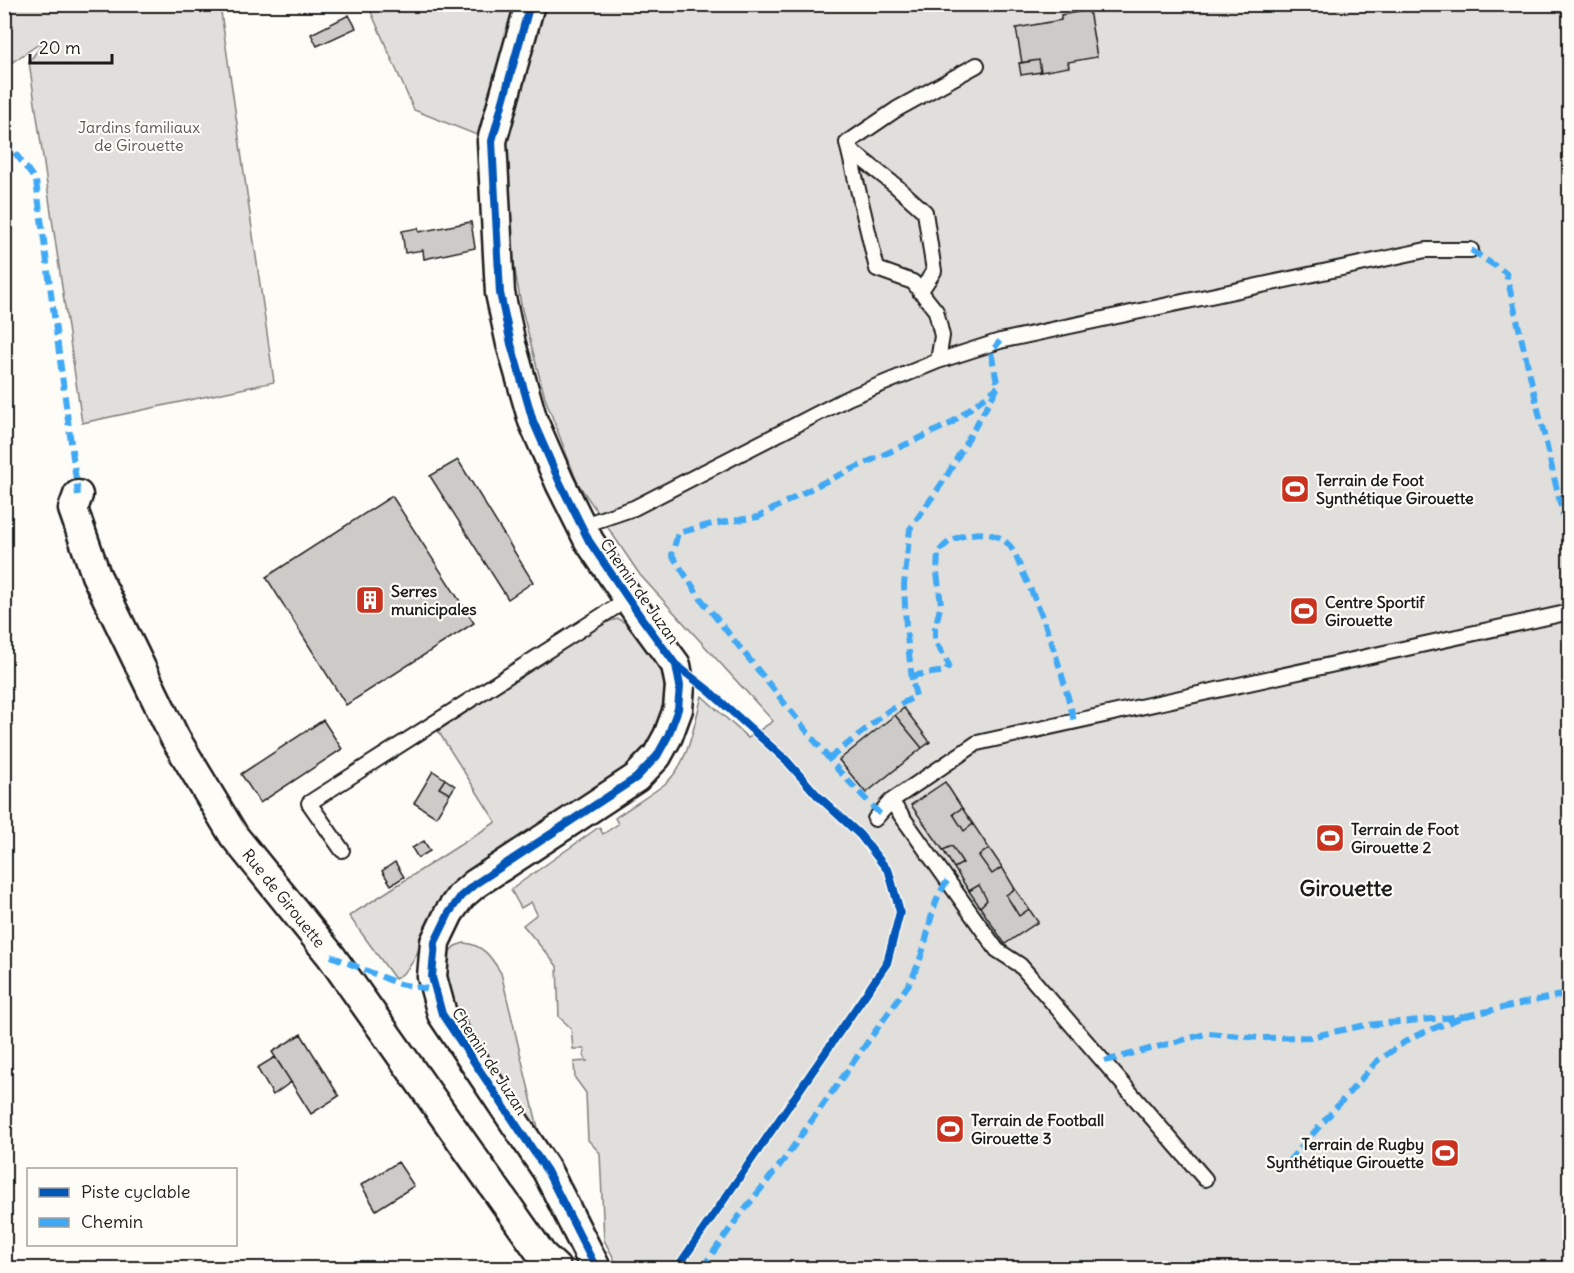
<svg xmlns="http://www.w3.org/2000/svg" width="1574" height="1273" font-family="Delius,sans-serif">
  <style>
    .green { fill: #e0dfdb; stroke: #7e7e7c; stroke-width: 1.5 }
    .building { fill: #cccbc8; stroke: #1c1c1c; stroke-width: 1.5 }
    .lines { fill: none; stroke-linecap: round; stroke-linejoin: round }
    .lane-casing { stroke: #1c1c1c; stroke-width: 18 }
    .street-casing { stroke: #1c1c1c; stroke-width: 33 }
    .lane { stroke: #fdfcf7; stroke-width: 14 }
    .street { stroke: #fdfcf7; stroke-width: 28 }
    .quiet { stroke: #3fa9f5; stroke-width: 6; stroke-dasharray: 12 6; stroke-linecap: butt }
    .cycleway-casing { stroke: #fdfcf7; stroke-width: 11 }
    .cycleway { stroke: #0057b8; stroke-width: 8 }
    .labels { text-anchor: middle; stroke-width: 4.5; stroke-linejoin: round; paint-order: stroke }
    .park-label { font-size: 16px; fill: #575655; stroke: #fdfcf7 }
    .poi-label { font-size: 16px; font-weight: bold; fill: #1c1c1c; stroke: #fdfcf7; text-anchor: start }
    .street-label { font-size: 16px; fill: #1c1c1c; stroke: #fdfcf7 }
    .district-label { font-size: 22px; font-weight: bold; fill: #1c1c1c; stroke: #fdfcf7 }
  </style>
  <rect width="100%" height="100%" fill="#fdfcf7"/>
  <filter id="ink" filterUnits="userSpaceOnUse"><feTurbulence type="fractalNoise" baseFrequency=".0167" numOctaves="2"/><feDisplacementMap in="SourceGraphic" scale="12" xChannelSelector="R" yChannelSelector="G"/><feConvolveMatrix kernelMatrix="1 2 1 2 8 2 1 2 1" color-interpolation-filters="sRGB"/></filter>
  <g filter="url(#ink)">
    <!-- green -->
    <path class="green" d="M4 5H220L274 382 82 423 29 62 45 40 5 67Z
      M368 5H1569V1268H619L604 1240 600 1153 588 1140 586 1093 575 1078 574 1062 587 1061 584 1056 585 1049H573L571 1028 559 1017 557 966 523 925 537 914 531 902 521 908 511 890 520 883 599 827 603 834 618 824 615 818C631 806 650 796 666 783 689 763 694 724 702 696L748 738 773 721 640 575 577 482 545 398 522 310 492 141 414 110Z
      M618 619 624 622C638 638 654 653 662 673 668 692 661 727 650 743 634 766 609 780 587 795 561 811 536 828 511 845 488 860 465 874 445 894 422 917 426 962 395 979L349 916 496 822 438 731 591 630 610 621Z
      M464 943C484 945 491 957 501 973L539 1132 453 1006 446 977 445 956 455 946Z"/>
    <!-- building -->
    <path class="building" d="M1089 10 1097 57 1068 62 1069 67 1041 72 1039 60 1022 63 1016 28 1061 20V15Z
      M349 15 356 28 317 46 311 34Z
      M1039 60 1041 72 1021 75 1019 63Z
      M471 222 475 248 424 259 423 250 405 253 402 231 418 228 419 232Z
      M458 460 533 582 508 599 430 476Z
      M392 496 474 623 346 705 266 577Z
      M904 708 930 742 922 748 895 715Z
      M895 715 922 748 866 793 839 760Z
      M323 720 342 749 260 803 241 774Z
      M433 771 445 779 439 788 450 794 436 817 414 803Z
      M445 779 455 786 450 794 439 788Z
      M945 782 962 808 953 814 964 831 973 824 989 848 979 856 992 874 1002 867 1015 889 1006 895 1019 916 1029 909 1038 922 1005 944 980 907 987 900 979 885 969 891 954 868 963 863 952 846 943 850 911 805Z
      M962 808 973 824 964 831 953 814Z
      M424 841 430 851 418 858 412 848Z
      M952 846 963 863 954 868 943 850Z
      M989 848 1002 867 992 874 979 856Z
      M395 862 404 877 391 885 382 871Z
      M979 885 987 900 980 907 969 891Z
      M1015 889 1029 909 1019 916 1006 895Z
      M301 1034 339 1096 311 1114 272 1052Z
      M275 1057 291 1082 273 1095 257 1068Z
      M398 1162 414 1186 376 1210 361 1185Z"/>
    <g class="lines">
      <!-- lane casing -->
      <g class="lane-casing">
        <path id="lane" d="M848 148 896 186 925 212 934 271 920 292
          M938 361 1000 341 1426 250H1471
          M581 526 634 508 848 398 938 361 942 336 936 311 913 282 877 269 847 143 897 109 977 65
          M891 801 997 950 1020 965 1205 1179
          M875 819 891 801 977 743 1570 612
          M342 850 309 803 628 599"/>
      </g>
      <!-- street casing -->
      <g class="street-casing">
        <path id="street" d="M530 4 492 141 500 293 511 344 533 421 560 483 589 541 640 616 676 665 680 686 678 709 668 736 657 756 636 778 475 884 461 896 449 913 435 942 432 977 442 1014 547 1171 596 1268
          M78 495 73 509 96 575 175 738 234 836 331 956 542 1255 556 1268"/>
      </g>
      <!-- lane -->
      <use href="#lane" class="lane"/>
      <!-- street -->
      <use href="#street" class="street"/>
      <!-- quiet -->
      <path class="quiet" d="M4 138 36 181 78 495
        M1471 250 1506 273 1570 545
        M912 680 906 627 904 585 910 529 945 479 998 387 991 352 1000 341
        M829 759 888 711 916 696 912 680 916 675 946 671 949 665 935 641V628L941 604 937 573 938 552C943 548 947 542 952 540 968 532 991 530 1005 541 1016 550 1017 561 1023 573 1047 623 1061 667 1074 721
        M880 814 838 770 701 599 672 555 678 533 712 524 758 517 818 485 950 424 998 387
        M331 956 399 984 435 990
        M1105 1061 1209 1033 1259 1038 1310 1037 1366 1025 1465 1016
        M1288 1162 1377 1061 1412 1037 1465 1016 1570 993
        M702 1268 737 1219 783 1161 911 981C915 971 920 961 923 950 931 924 931 903 948 880"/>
      <!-- cycleway casing -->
      <g class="cycleway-casing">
        <path id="cycleway" d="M530 4 492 141 500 293 511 344 533 421 560 483 589 541 640 616 676 665 680 686 678 709 668 736 657 756 636 778 475 884 461 896 449 913 435 942 432 977 442 1014 547 1171 596 1268
          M676 665 708 690 786 760 817 795 860 835 889 872 900 912 887 963 677 1268"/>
      </g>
      <!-- cycleway -->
      <use href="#cycleway" class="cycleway"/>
    </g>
  </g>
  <!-- icons -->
  <defs>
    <g id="stadium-square" transform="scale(1.5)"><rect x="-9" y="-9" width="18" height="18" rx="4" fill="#c8321e" stroke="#fdfcf7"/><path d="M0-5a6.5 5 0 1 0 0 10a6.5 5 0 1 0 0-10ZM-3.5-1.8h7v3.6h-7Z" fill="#fff"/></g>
    <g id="building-square" transform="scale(1.5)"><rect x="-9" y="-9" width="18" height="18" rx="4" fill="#c8321e" stroke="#fdfcf7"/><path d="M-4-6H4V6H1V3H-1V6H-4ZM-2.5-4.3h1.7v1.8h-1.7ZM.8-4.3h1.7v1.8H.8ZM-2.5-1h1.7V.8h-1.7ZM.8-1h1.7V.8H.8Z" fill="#fff"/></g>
  </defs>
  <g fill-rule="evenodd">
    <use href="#stadium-square" x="1295" y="489"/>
    <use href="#building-square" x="370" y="600"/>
    <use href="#stadium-square" x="1304" y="611"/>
    <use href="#stadium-square" x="1330" y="838"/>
    <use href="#stadium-square" x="950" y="1129"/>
    <use href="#stadium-square" x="1445" y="1153"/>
  </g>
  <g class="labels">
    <!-- park labels -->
    <g class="park-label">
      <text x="139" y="133">Jardins familiaux<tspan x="139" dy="18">de Girouette</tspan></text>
    </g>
    <!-- poi labels -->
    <g class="poi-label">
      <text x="1316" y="486">Terrain de Foot<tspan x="1316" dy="18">Synthétique Girouette</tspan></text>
      <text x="391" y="597">Serres<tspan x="391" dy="18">municipales</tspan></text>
      <text x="1325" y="608">Centre Sportif<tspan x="1325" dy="18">Girouette</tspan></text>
      <text x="1351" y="835">Terrain de Foot<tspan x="1351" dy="18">Girouette 2</tspan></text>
      <text x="971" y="1126">Terrain de Football<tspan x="971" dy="18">Girouette 3</tspan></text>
      <text x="1424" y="1150" text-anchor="end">Terrain de Rugby<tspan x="1424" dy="18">Synthétique Girouette</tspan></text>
    </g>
    <!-- street labels -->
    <g class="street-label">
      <text transform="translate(640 591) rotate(55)" y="6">Chemin de Juzan</text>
      <text transform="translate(284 898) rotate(51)" y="6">Rue de Girouette</text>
      <text transform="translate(490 1061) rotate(57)" y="6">Chemin de Juzan</text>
    </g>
    <!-- district labels -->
    <g class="district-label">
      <text x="1346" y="896">Girouette</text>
    </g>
  </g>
  <!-- margin -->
  <rect width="1574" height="1273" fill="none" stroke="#fdfcf7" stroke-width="24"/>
  <rect x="12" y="12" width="1550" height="1249" fill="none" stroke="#1c1c1c" stroke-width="2" filter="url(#ink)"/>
  <!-- legend -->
  <rect x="27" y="1168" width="210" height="78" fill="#fdfcf7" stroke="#a3a29f" stroke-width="1.5"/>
  <rect x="39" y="1188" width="30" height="9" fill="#0057b8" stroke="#a3a29f" stroke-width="1.5"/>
  <text x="81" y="1198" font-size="18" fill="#1c1c1c">Piste cyclable</text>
  <rect x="39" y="1218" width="30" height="9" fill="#3fa9f5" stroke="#a3a29f" stroke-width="1.5"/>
  <text x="81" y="1228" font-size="18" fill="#1c1c1c">Chemin</text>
  <!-- scale -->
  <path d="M30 54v9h82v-9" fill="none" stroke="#1c1c1c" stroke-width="3"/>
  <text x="39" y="54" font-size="18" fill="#1c1c1c" stroke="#fdfcf7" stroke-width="4.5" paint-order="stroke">20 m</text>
</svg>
